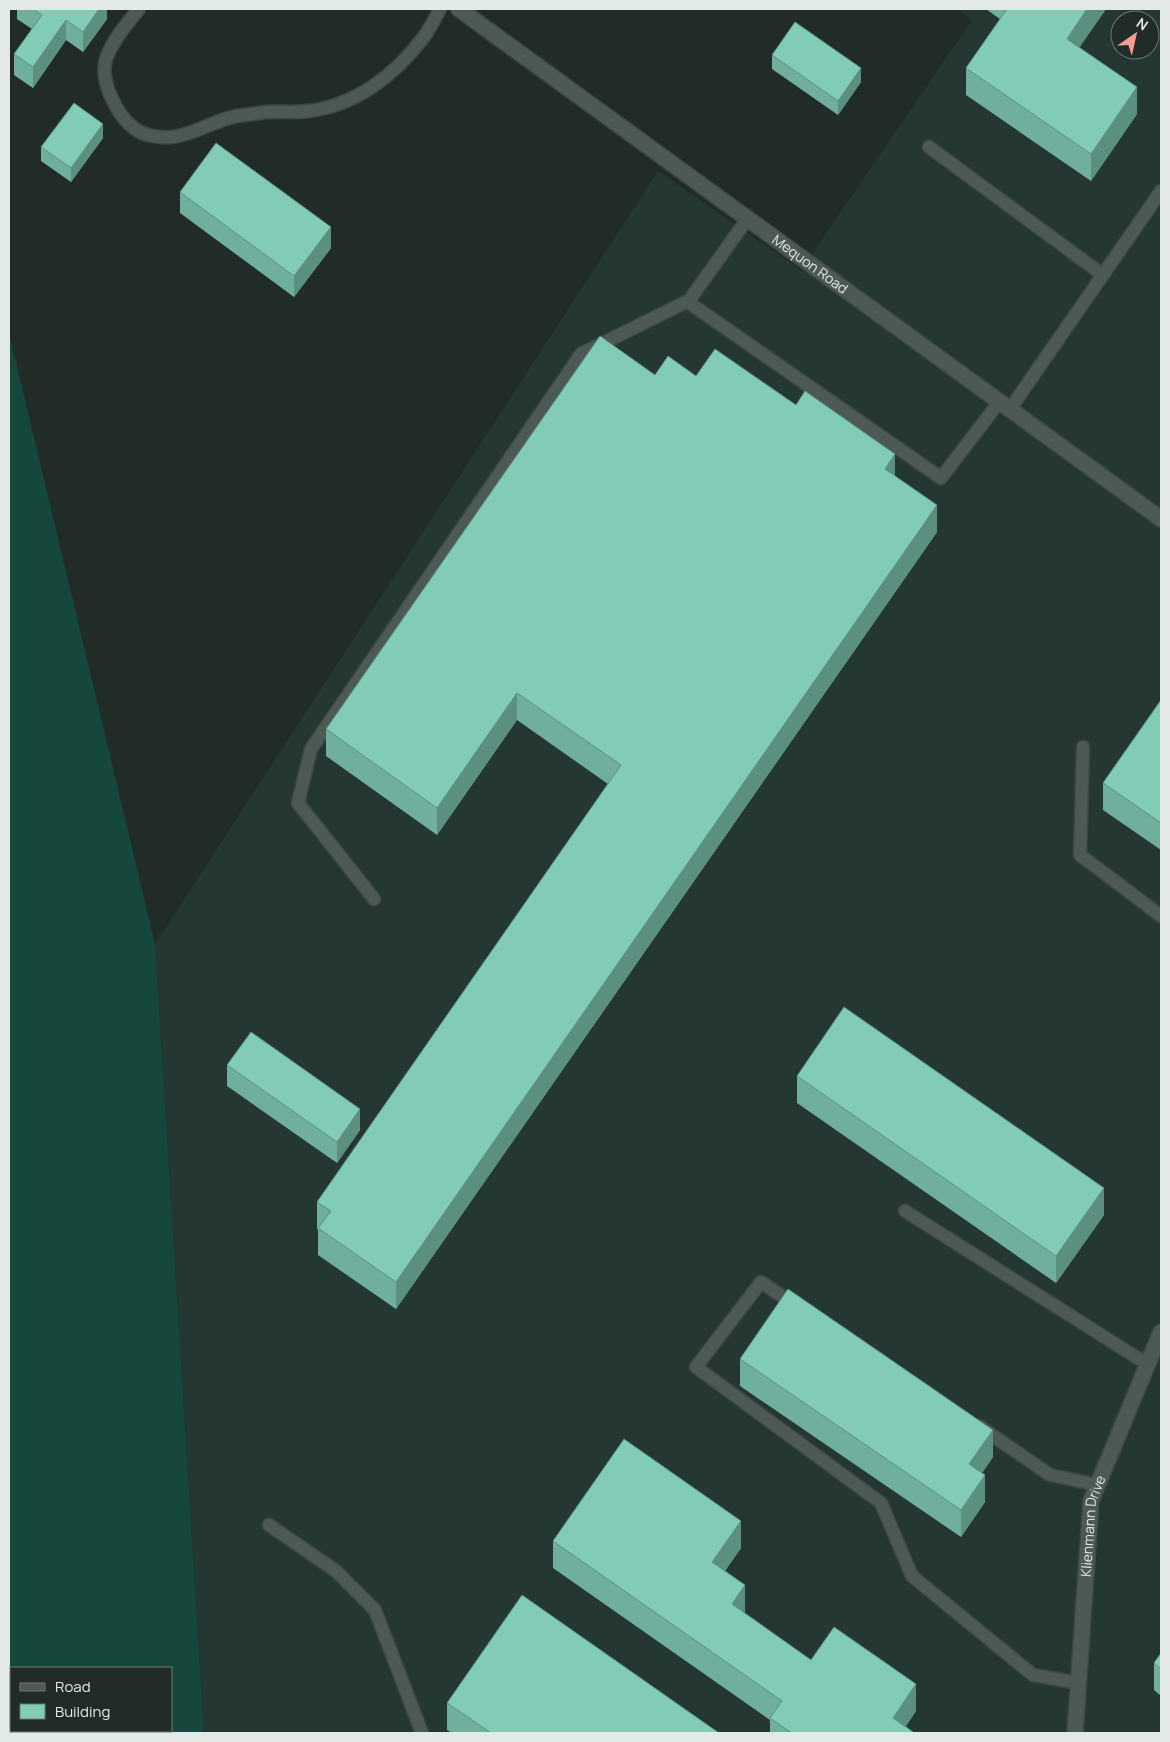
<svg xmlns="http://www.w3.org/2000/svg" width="1170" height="1742" font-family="Manrope,sans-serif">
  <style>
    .built { fill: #243732; fill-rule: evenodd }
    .grass { fill: #16473c; fill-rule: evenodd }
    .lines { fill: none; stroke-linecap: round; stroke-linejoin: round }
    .service-casing { stroke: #3e4744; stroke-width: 15 }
    .minor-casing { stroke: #3e4744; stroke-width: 18 }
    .service { stroke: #4d5955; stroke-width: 12 }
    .minor { stroke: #4d5955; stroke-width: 15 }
    .wall { fill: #70af9d }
    .shaded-wall { fill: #5b8f80 }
    .building { fill: #82ccb7; stroke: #5b8f80 }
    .labels { text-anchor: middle; stroke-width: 5; stroke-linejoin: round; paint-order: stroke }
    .street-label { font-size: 14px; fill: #e2e9e7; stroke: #212c29 }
  </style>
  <rect width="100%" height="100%" fill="#212c29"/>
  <!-- built -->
  <path class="built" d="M957 9H1161V1733H204L155 944 658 171 801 270 972 20ZM1120 20H1150V50H1120Z"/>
  <!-- grass -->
  <path class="grass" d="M9 333 155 944 204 1733H9ZM11 1668H171V1731H11Z"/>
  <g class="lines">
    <!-- service casing -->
    <g class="service-casing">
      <path id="service" d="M139 9C127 23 112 41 106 59 99 81 118 117 135 129 144 136 161 138 172 137 194 135 214 120 237 116 246 115 257 113 266 112 280 111 294 113 308 111 355 106 395 75 423 38 430 29 435 18 440 9
        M929 147 1103 275
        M748 218 688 302 941 478 1000 401
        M1010 409 1161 191
        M1083 747 1080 855 1161 916
        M374 899 298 803 311 749 581 354 688 301
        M905 1211 1147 1364
        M795 1305 761 1282 696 1367 881 1503 912 1576 1033 1675 1079 1683
        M979 1426 1050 1475 1098 1485
        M269 1525 336 1571 375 1610 422 1733"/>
    </g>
    <!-- minor casing -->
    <g class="minor-casing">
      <g id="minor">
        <path id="s1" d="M459 9 1161 519"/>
        <path id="s2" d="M1075 1733 1091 1501 1161 1332"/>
      </g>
    </g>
    <!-- service -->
    <use href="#service" class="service"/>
    <!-- minor -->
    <use href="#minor" class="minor"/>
  </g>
  <!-- wall -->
  <path class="wall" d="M17 9H107V19L83 52 66 40 33 88 14 75V54L32 29 17 19Z
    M986 9H1106L1079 47 1137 114 1091 181 966 95V68L1000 19Z
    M772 55 861 82 838 115 772 69Z
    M103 138 71 182 41 161V147Z
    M180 192 331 248 294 297 180 213Z
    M655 375 696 376 895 476 937 532 396 1309 318 1255V1230L317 1229V1202L608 784 517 720 437 835 326 756V729Z
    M1161 700V850L1103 810V783Z
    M227 1065 360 1130 337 1163 227 1086Z
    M797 1076 1104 1215 1056 1283 797 1103Z
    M740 1359 993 1457 982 1473 985 1502 961 1537 740 1386Z
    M553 1541 741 1548 725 1571 745 1612 744 1613 811 1660 916 1711 906 1726 913 1733H770V1720L553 1568Z
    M1161 1653V1696L1154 1690V1663Z
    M447 1703 719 1733H452L447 1730Z"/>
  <!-- shaded-wall -->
  <path class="shaded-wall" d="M99 9H107V19L83 52V32Z
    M1087 9H1106L1067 66V39Z
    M66 20V40L33 88V67Z
    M861 68V82L838 115V101Z
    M1137 87V114L1091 181V154Z
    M103 124V138L71 182V168Z
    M331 227V248L294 297V276Z
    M895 454V481L885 469Z
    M937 505V532L396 1309V1282Z
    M517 693V720L437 835V808Z
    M360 1109V1130L337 1163V1142Z
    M1104 1188V1215L1056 1283V1256Z
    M993 1430V1457L969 1491V1464Z
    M985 1475V1502L961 1537V1510Z
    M741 1521V1548L712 1589V1562Z
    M745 1585V1612L732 1631V1604Z
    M916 1684V1711L901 1733 893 1718Z"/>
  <!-- building -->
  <path class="building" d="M33 9H99L83 32 66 20 33 67 14 54 42 15Z
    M1007 9H1087L1067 39 1137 87 1091 154 966 68Z
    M795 22 861 68 838 101 772 55Z
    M74 103 103 124 71 168 41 147Z
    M216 143 331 227 294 276 180 192Z
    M600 336 655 375 668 356 696 376 715 349 796 405 805 391 895 454 885 469 937 505 396 1282 318 1228 331 1211 317 1202 621 765 517 693 437 808 326 729Z
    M1161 700V823L1103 783Z
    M844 1007 1104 1188 1056 1256 797 1076Z
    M251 1032 360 1109 337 1142 227 1065Z
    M788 1289 993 1430 969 1464 985 1475 961 1510 740 1359Z
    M624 1439 741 1521 712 1562 745 1585 732 1604 811 1660 834 1627 916 1684 893 1718 913 1732 912 1733H792L770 1718 782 1701 553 1541Z
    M522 1595 719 1733H491L447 1703Z
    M1161 1653V1669L1154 1663Z"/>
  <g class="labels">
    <!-- street labels -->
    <g class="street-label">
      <text dy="5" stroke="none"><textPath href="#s1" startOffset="434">Mequon Road</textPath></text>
      <text dy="5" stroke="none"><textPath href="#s2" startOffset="208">Klienmann Drive</textPath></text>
    </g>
  </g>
  <!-- border -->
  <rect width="1170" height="1742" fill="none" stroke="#e2e9e7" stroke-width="20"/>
  <!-- legend -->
  <rect x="10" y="1667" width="162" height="65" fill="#212c29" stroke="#6e7875"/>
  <rect x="20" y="1683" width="25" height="8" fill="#4d5955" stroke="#6e7875"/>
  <text x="55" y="1692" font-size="15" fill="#e2e9e7">Road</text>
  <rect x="20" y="1704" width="25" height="15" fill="#82ccb7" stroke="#6e7875"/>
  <text x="55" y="1717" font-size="15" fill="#e2e9e7">Building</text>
  <!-- north arrow -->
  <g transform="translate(1135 35) rotate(34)"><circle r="24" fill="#212c29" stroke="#6e7875"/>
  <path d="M0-4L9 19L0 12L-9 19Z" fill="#f59c94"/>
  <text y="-8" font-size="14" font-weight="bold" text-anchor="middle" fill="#e2e9e7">N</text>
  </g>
</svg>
